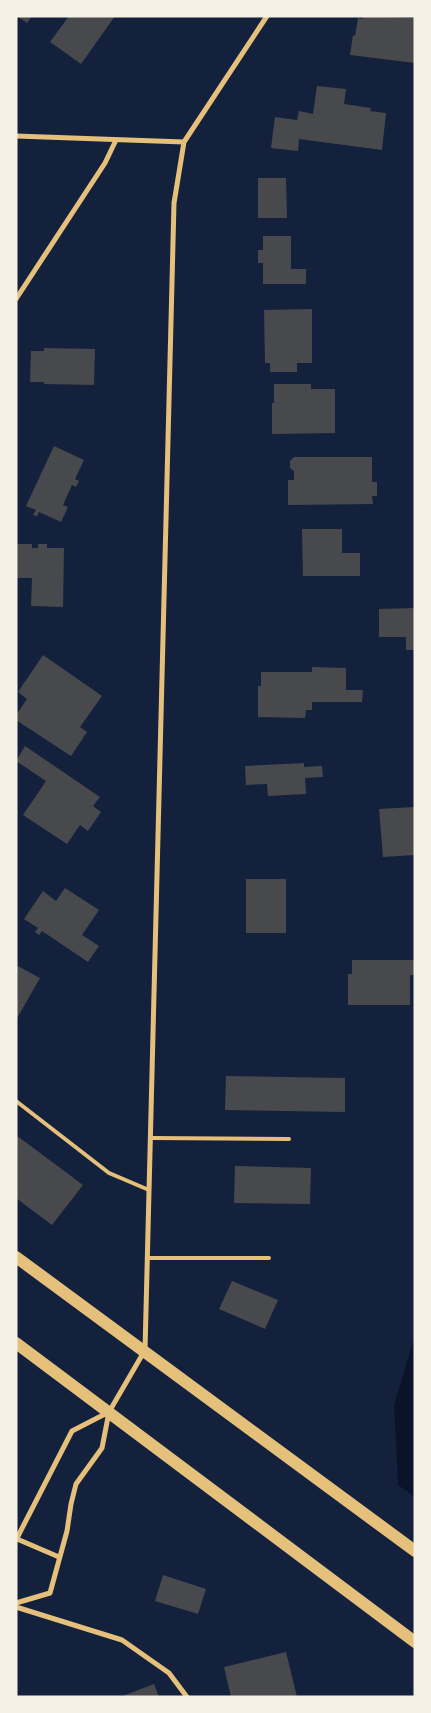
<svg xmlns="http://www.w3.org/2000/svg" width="431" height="1713" font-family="Jost,sans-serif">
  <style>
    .water { fill: #0b132b }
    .building { fill: #48494c }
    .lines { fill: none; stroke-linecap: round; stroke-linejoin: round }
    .service { stroke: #e5c07b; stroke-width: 4 }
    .minor { stroke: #e5c07b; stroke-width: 5 }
    .primary { stroke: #e5c07b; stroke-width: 12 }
  </style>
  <rect width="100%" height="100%" fill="#14213d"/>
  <!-- water -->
  <path class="water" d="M415 1335V1497L398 1485 394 1405Z"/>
  <!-- building -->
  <path class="building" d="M17 16H32L27 23Z
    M69 16H115L81 64 50 42Z
    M363 16 415 18V63L350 55 353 35 355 36 358 18 363 19Z
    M317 86 346 89 344 104 371 108 370 111 386 113 382 150 299 139 298 151 271 148 275 117 297 120 299 111 313 114Z
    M258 178H286L287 218H258Z
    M263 236H291V269H306V284H263V263H258V250H263Z
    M312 309V363H297V372H270V363H265L264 310Z
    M44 348 95 349 94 385 44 384V382H30L31 351H44Z
    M274 384H311V389H335V433L272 434V403H274Z
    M54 446 84 460 75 479 79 481 76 487 72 485 63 505 68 507 61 522 39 512 37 516 33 515 36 510 26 506Z
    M294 457H372V482H377V496H372L373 504 288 505V480H294V471L290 468V461Z
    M302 529H342V553H360V576H303Z
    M16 544H32V548H38V544H47V548H64L63 607 31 606 32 578H16Z
    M415 608V650H406V637H379V609Z
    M43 655 102 696 80 727 87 732 71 756 16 720V715L27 699 18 692Z
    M312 667 346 668V690H363L362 702H312V710H306L305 718 258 717V686H261V672H312Z
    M25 746 100 797 93 806 101 812 88 831 80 825 67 844 23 815 46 781 16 761Z
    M304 763V767L322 766 323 777 305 778 306 794 268 796 267 784 246 785 245 766Z
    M414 807 415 855 383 857 379 809Z
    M246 879H286V933H246Z
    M65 888 99 910 82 935 99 946 88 962 42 931 39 935 35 932 38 928 24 919 43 891 56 901Z
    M352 960H415V975H410V1005H348V974H352Z
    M16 965 40 978 16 1020Z
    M226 1076 345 1078V1112L225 1110Z
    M16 1135 83 1185 52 1225 16 1198Z
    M235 1166 311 1168 310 1204 234 1203Z
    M232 1281 278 1300 265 1329 219 1309Z
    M163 1575 206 1589 198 1614 155 1601Z
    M286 1652 297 1697H231L224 1667Z
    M154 1684 159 1697H120Z"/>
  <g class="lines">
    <!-- service -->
    <path class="service" d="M16 1101 109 1173 149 1190
      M151 1138 289 1139
      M148 1258H269"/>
    <!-- minor -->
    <path class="minor" d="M16 136 184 142
      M16 299 105 163 116 140
      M17 1539 59 1557
      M16 1540 72 1431 107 1413
      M16 1603 50 1593 67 1531 71 1504 76 1484 102 1448 109 1412 145 1350 174 203 184 142 267 16
      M16 1607 122 1640 169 1673 187 1697"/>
    <!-- primary -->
    <path class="primary" d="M16 1257 415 1551
      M16 1343 415 1642"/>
  </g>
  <!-- border -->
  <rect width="431" height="1713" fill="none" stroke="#f6f1e7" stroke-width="35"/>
</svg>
